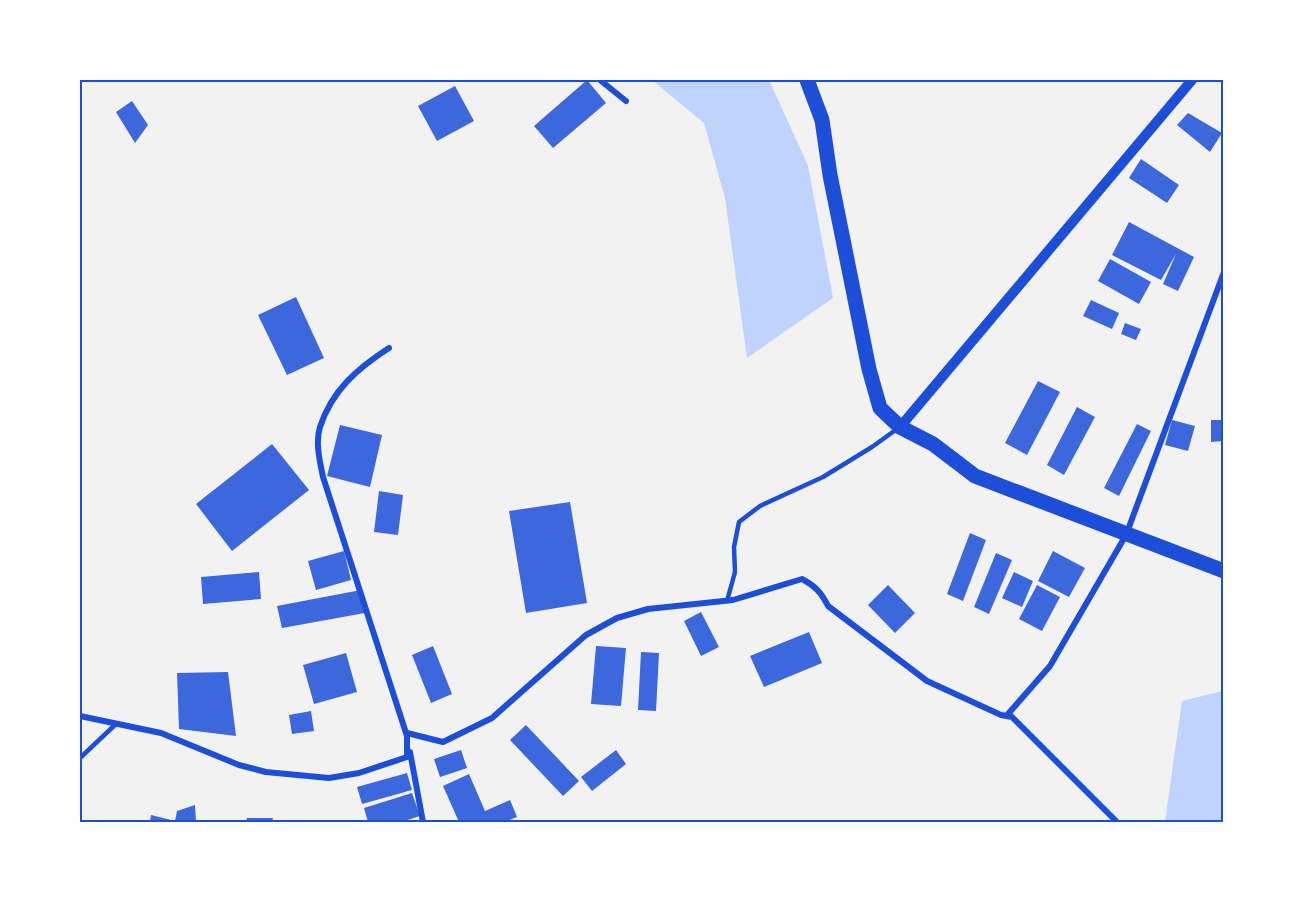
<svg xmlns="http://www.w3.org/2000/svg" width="1303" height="902" font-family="'IBM Plex Sans',sans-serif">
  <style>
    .water { fill: #bfd3fe }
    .building { fill: #3d67dc }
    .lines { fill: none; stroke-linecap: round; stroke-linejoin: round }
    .service { stroke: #1d4ed8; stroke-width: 4.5 }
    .minor { stroke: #1d4ed8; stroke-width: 6 }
    .tertiary { stroke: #1d4ed8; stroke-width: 10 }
    .primary { stroke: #1d4ed8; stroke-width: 15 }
    .neatline { fill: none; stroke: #1d4ed8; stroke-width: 2 }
  </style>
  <rect width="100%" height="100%" fill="#f2f2f2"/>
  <!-- water -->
  <path class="water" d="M652 80H769L808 166 833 298 747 358 725 198 704 123Z
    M1223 691V822H1165L1182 701Z"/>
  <!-- building -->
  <path class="building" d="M587 80 606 103 553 148 534 126Z
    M455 86 474 121 437 141 418 106Z
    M132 101 148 125 135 143 116 112Z
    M1188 113 1222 133 1210 152 1177 125Z
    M1141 159 1179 185 1167 203 1129 178Z
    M1129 222 1194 257 1178 291 1163 284 1176 254 1161 280 1112 255Z
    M1110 259 1151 282 1139 304 1098 281Z
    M296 297 324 358 287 375 258 315Z
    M1091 300 1119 313 1112 329 1083 316Z
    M1125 323 1141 329 1136 340 1121 334Z
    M1038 381 1060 392 1027 455 1005 443Z
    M1077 407 1095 417 1064 475 1047 465Z
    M1172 420 1195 426 1188 451 1165 445Z
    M1211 420H1224V441L1211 442Z
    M1137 424 1151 431 1119 496 1104 488Z
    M340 425 382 435 370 487 327 476Z
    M272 444 309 490 232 551 196 504Z
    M379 491 403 495 398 535 374 532Z
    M570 502 587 603 526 613 509 511Z
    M970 533 986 540 963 601 947 594Z
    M344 551 351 580 316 590 308 561Z
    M1053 551 1085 568 1069 597 1038 581Z
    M996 553 1012 560 989 614 974 607Z
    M259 572 261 599 203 604 201 577Z
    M1014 572 1033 581 1022 607 1002 598Z
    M888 585 915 613 895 633 868 605Z
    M1037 585 1060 597 1042 631 1019 619Z
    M361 590 365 613 282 628 277 606Z
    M701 612 719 647 701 656 684 621Z
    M809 632 822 663 764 687 750 656Z
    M433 646 452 694 431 703 412 655Z
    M596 646 626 648 621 706 591 704Z
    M641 652 659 653 656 711 638 710Z
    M346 653 357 692 314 704 303 665Z
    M228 672 236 736 179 729 177 673Z
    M311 711 314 731 292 734 289 715Z
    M526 725 579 781 563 796 510 740Z
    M461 750 467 768 440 777 434 759Z
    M616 750 626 764 592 791 581 777Z
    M407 773 412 790 362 804 357 787Z
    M469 774 485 811 510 800 517 817 504 822H459L443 786Z
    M412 793 420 816 401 822H368L364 808Z
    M195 805 196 822H150L151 815 175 821 177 811Z
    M247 818H273L272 822H246Z"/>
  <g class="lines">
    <!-- service -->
    <path class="service" d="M727 601 735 572 734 547 739 522 760 506 823 477 872 447 897 429
      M80 758 116 724"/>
    <!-- minor -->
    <path class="minor" d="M600 80 626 101
      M389 348C358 368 332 390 320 427 315 442 320 462 323 477L407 736
      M80 716 161 733 239 765 266 772 329 778 359 773 407 757V733L443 742 492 718 586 635 617 618 648 609 733 600 802 579C815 586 821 592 828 606L927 681 1001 715 1012 717 1008 714 1050 666 1126 535 1224 272
      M1011 716 1117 822
      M410 752 423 822"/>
    <!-- tertiary -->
    <path class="tertiary" d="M900 427 1192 80"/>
    <!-- primary -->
    <path class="primary" d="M807 80 822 120 830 175 869 369 880 408 900 427 933 444 975 476 1224 571"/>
  </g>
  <!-- border -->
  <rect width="1303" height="902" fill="none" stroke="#ffffff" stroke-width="162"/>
  <rect x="81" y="81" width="1141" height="740" class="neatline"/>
</svg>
